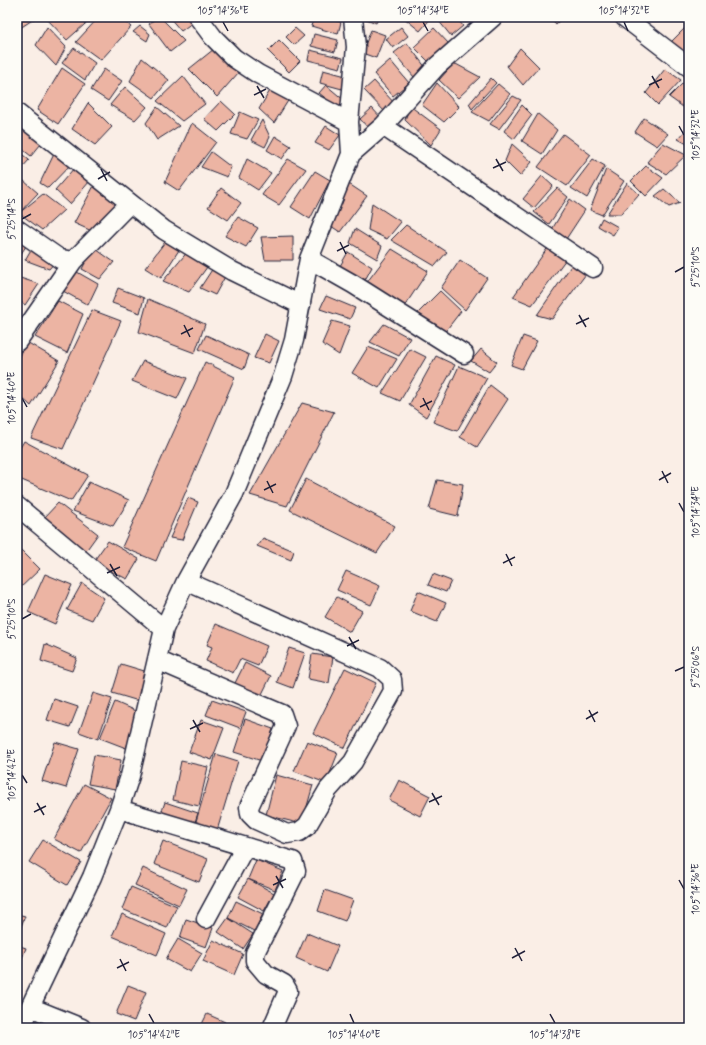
<svg xmlns="http://www.w3.org/2000/svg" width="706" height="1045" font-family="Mynerve,sans-serif">
  <style>
    .building { fill: #ecb4a3; stroke: #22223b }
    .lines { fill: none; stroke-linecap: round; stroke-linejoin: round }
    .street-casing { stroke: #22223b; stroke-width: 21 }
    .street { stroke: #fdfcf7; stroke-width: 18 }
    .ticks { fill: none; stroke: #22223b; stroke-width: 1.5 }
    .neatline { fill: none; stroke: #22223b; stroke-width: 1.5 }
    .ticks-label { font-size: 10px; text-anchor: middle; fill: #22223b }
  </style>
  <rect width="100%" height="100%" fill="#faeee6"/>
  <filter id="ink" filterUnits="userSpaceOnUse"><feTurbulence type="fractalNoise" baseFrequency=".025" numOctaves="2"/><feDisplacementMap in="SourceGraphic" scale="8" xChannelSelector="R" yChannelSelector="G"/><feConvolveMatrix kernelMatrix="1 2 1 2 8 2 1 2 1" color-interpolation-filters="sRGB"/></filter>
  <g filter="url(#ink)">
    <!-- building -->
    <path class="building" d="M17 17H37L17 30Z
      M48 17H93L67 40 46 18Z
      M99 17H120L131 27 101 60 76 42Z
      M157 17H160L184 41 170 52 149 24Z
      M169 17H188L192 23 181 31Z
      M314 17H322L341 22 338 34 311 26Z
      M362 17H379L376 23Z
      M403 17H432L420 31Z
      M442 17H456L463 26 451 36 438 20Z
      M549 17H563L556 24Z
      M689 24V59L667 46Z
      M140 26 150 34 147 41 133 32Z
      M47 27 66 47 56 66 36 45Z
      M401 27 408 36 393 48 386 39Z
      M295 28 304 36 294 45 286 37Z
      M434 28 449 44 429 62 414 47Z
      M371 30 385 35 376 58 362 53Z
      M314 34 338 40 335 52 311 46Z
      M279 40 300 61 289 72 268 51Z
      M407 43 426 68 414 77 394 53Z
      M74 48 95 63 85 80 62 63Z
      M520 48 539 67 523 85 507 66Z
      M214 49 239 72 217 97 189 69Z
      M310 50 343 58 340 68 308 60Z
      M142 58 169 80 154 98 130 81Z
      M390 60 409 83 393 96 374 74Z
      M454 63 480 77 458 98 439 80Z
      M17 65 22 70 17 76Z
      M62 68 85 84 58 124 37 110Z
      M104 69 122 81 108 101 91 90Z
      M665 69 681 80 658 105 646 93Z
      M323 70 346 76 342 89 320 83Z
      M183 76 205 104 182 121 157 101Z
      M689 77V101L683 107 669 97Z
      M491 78 496 83 472 109 469 104Z
      M374 81 396 105 387 114 364 90Z
      M437 83 459 107 444 122 422 105Z
      M274 84 291 96 274 123 259 109Z
      M498 84 510 94 489 121 472 112Z
      M326 85 345 101 339 109 319 93Z
      M125 87 147 107 135 120 110 105Z
      M513 96 521 100 499 129 490 124Z
      M221 101 235 114 218 131 204 119Z
      M88 103 112 127 95 145 72 129Z
      M522 105 532 115 514 139 504 131Z
      M410 106 441 129 431 145 405 120Z
      M157 107 179 126 157 140 146 123Z
      M372 108 382 119 370 130 360 119Z
      M240 112 258 120 247 139 231 134Z
      M538 114 557 130 542 154 522 141Z
      M644 118 668 134 657 146 635 132Z
      M262 120 270 137 265 147 251 140Z
      M192 123 216 142 179 191 165 182Z
      M326 126 340 135 329 150 315 143Z
      M689 127V145L678 139Z
      M23 129 41 144 31 156 17 145V138Z
      M563 134 591 155 567 186 538 167Z
      M275 136 291 146 282 159 267 150Z
      M663 143 686 155 666 174 647 162Z
      M512 144 532 162 520 176 505 161Z
      M17 150 29 160 21 169 17 166Z
      M56 150 73 162 48 188 40 183Z
      M211 152 231 167 227 177 201 167Z
      M247 159 271 173 258 190 239 178Z
      M288 159 306 169 279 205 262 195Z
      M593 159 605 166 587 198 571 188Z
      M646 166 663 178 646 196 631 181Z
      M75 167 90 181 70 204 55 190Z
      M606 169 624 181 602 215 590 210Z
      M315 171 330 180 310 219 291 207Z
      M17 175 38 193 19 213 17 211Z
      M542 176 553 186 534 208 523 199Z
      M96 182 121 204 96 233 74 223Z
      M346 182 367 196 340 232 331 226Z
      M627 183 639 194 621 214H607Z
      M221 188 241 203 228 220 208 207Z
      M557 188 568 197 549 224 534 212Z
      M664 189 680 203 669 207 655 196Z
      M43 194 64 210 42 230 19 213Z
      M570 199 585 210 566 239 551 231Z
      M372 203 401 222 387 239 368 230Z
      M238 217 258 228 246 247 225 236Z
      M602 218 618 227 613 235 598 226Z
      M406 225 447 252 435 266 391 240Z
      M355 229 382 246 377 259 350 243Z
      M17 235 28 243 17 260Z
      M293 236V260H265L261 237Z
      M165 242 179 250 161 278 145 268Z
      M33 246 56 261 49 269 25 260Z
      M549 246 566 259 532 305 513 297Z
      M93 247 114 262 100 279 82 269Z
      M392 249 428 271 404 307 364 286Z
      M189 250 210 263 189 292 163 281Z
      M348 252 372 267 365 280 340 266Z
      M460 260 487 278 465 310 441 288Z
      M573 263 586 274 552 319 537 315Z
      M215 265 227 273 215 295 200 288Z
      M77 272 98 284 88 305 63 291Z
      M17 277 39 284 25 305 17 299Z
      M118 288 144 298 140 313 112 303Z
      M440 291 461 311 444 333 417 314Z
      M326 296 355 308 350 319 320 309Z
      M148 299 205 324 195 353 139 332Z
      M58 301 83 314 67 353 35 337Z
      M92 310 121 321 63 449 31 438Z
      M332 321 350 326 339 355 322 344Z
      M384 324 410 338 399 356 370 342Z
      M265 334 279 341 269 363 254 358Z
      M206 335 249 355 244 369 199 349Z
      M523 336 537 341 522 369 511 365Z
      M25 341 59 361 31 406 17 393V362Z
      M368 347 397 359 379 388 352 373Z
      M410 349 426 357 400 401 382 393Z
      M481 349 497 362 489 372 471 361Z
      M436 356 455 365 426 417 409 405Z
      M143 361 187 378 177 399 132 381Z
      M205 362 235 377 156 561 122 547Z
      M459 366 487 378 457 431 433 422Z
      M490 385 508 399 477 447 460 437Z
      M302 403 334 412 287 506 250 495Z
      M24 441 88 475 71 501 17 478V453Z
      M306 479 395 526 377 553 290 510Z
      M437 480 463 484 458 516 429 509Z
      M89 482 129 500 113 526 73 511Z
      M188 498 198 502 182 540 170 538Z
      M58 503 98 534 85 552 44 518Z
      M263 538 294 551 291 560 257 546Z
      M108 541 139 559 127 579 93 562Z
      M17 546 40 569 17 591Z
      M346 571 380 586 371 605 337 590Z
      M45 574 72 585 55 624 28 612Z
      M433 574 451 581 446 592 428 585Z
      M82 583 104 598 92 620 67 610Z
      M418 591 446 603 437 622 410 611Z
      M337 597 362 611 350 632 325 617Z
      M216 624 267 646 258 666 240 659 233 673 206 661 212 647 207 645Z
      M45 644 77 658 72 671 41 661Z
      M289 648 305 653 293 688 277 682Z
      M312 654 333 657 329 683 308 679Z
      M245 663 271 676 259 700 233 687Z
      M121 664 151 673 142 702 112 693Z
      M345 668 376 683 345 748 313 733Z
      M93 693 112 699 98 739 79 732Z
      M54 699 78 707 70 727 47 720Z
      M212 700 246 712 240 728 206 715Z
      M115 702 140 713 126 748 100 738Z
      M245 719 273 729 262 761 234 752Z
      M201 720 224 728 212 760 189 752Z
      M307 741 338 753 326 783 294 771Z
      M55 742 79 749 66 788 42 781Z
      M216 754 238 761 216 834 194 828Z
      M94 755 121 760 115 789 88 784Z
      M181 761 208 767 199 806 173 800Z
      M276 775 313 785 302 824 266 815Z
      M399 780 430 796 420 816 389 800Z
      M84 784 111 798 81 853 54 839Z
      M165 802 198 813 193 828 160 817Z
      M43 840 81 862 67 885 29 862Z
      M163 841 208 859 199 882 154 864Z
      M256 860 283 871 275 890 248 879Z
      M143 868 187 889 179 905 135 885Z
      M248 879 274 893 264 911 238 897Z
      M131 887 177 906 167 928 122 909Z
      M325 890 353 900 345 921 318 911Z
      M236 901 263 914 254 931 228 918Z
      M17 914 25 916 19 932 17 931Z
      M122 914 166 934 157 955 112 936Z
      M228 918 253 934 243 949 218 932Z
      M186 919 213 928 206 947 180 938Z
      M307 933 338 946 327 972 296 958Z
      M178 939 202 953 190 972 166 959Z
      M213 940 243 954 234 975 203 961Z
      M17 945 26 948 18 968H17Z
      M128 985 146 992 134 1021 116 1014Z
      M207 1014 225 1022 222 1028H200Z"/>
    <g class="lines">
      <!-- street casing -->
      <g class="street-casing">
        <path id="street" d="M198 17 213 37 234 58 258 74 349 122
          M624 17 689 67
          M17 113 164 230 232 271 301 305
          M383 126 593 268
          M351 154 349 122 356 47 353 17
          M17 229 60 259 73 261 130 203
          M309 259 353 284 464 354
          M17 342 73 261
          M17 506 164 629
          M157 660 282 714 286 726 249 807 250 814 256 820 287 834 299 832 307 826 328 790 353 762 393 691 392 679 380 668 186 581
          M119 809 293 861 296 871 255 953V961L266 974 284 984 288 991 272 1028
          M206 919 245 847
          M30 1007 82 1028
          M22 1028 30 1007 92 877 119 809 130 776 164 629 186 581 234 494 283 376 294 340 309 259 351 154 383 126 437 66 493 17"/>
      </g>
      <!-- street -->
      <use href="#street" class="street"/>
    </g>
  </g>
  <!-- ticks -->
  <path class="ticks" d="M223 22 228 31M423 22 428 31M624 22 628 31M652 76 659 88M649 85 662 79M257 86 264 98M254 95 266 89M679 126 684 135M496 159 503 171M493 168 506 162M101 169 107 181M98 179 110 172M22 219 31 214M340 242 346 254M337 251 349 245M675 272 684 267M579 315 586 327M576 324 589 318M184 325 190 337M181 334 193 328M22 398 27 407M423 398 429 410M420 407 432 401M662 471 668 483M659 480 671 473M267 481 273 493M264 490 276 484M679 503 684 512M506 554 512 566M503 563 515 557M110 564 117 576M107 573 120 567M22 619 31 614M349 637 356 649M347 646 359 640M675 671 684 667M589 710 595 722M586 719 598 712M193 720 200 732M190 729 203 723M22 775 27 783M432 793 439 805M429 802 442 796M37 803 44 815M34 812 46 806M276 876 283 888M679 880 684 889M273 885 286 879M515 948 522 961M512 958 525 951M120 959 126 971M117 968 129 962M149 1014 154 1023M350 1014 354 1023M550 1014 555 1023"/>
  <!-- margin -->
  <rect width="706" height="1045" fill="none" stroke="#fdfcf7" stroke-width="44"/>
  <rect x="22" y="22" width="662" height="1001" class="neatline"/>
  <g class="ticks-label">
    <text x="223" y="14">105°14'36"E</text>
    <text x="423" y="14">105°14'34"E</text>
    <text x="624" y="14">105°14'32"E</text>
    <text transform="translate(695 135) rotate(-90)" y="4">105°14'32"E</text>
    <text transform="translate(11 219) rotate(-90)" y="4">5°25'14"S</text>
    <text transform="translate(695 267) rotate(-90)" y="4">5°25'10"S</text>
    <text transform="translate(11 398) rotate(-90)" y="4">105°14'40"E</text>
    <text transform="translate(695 512) rotate(-90)" y="4">105°14'34"E</text>
    <text transform="translate(11 619) rotate(-90)" y="4">5°25'10"S</text>
    <text transform="translate(695 667) rotate(-90)" y="4">5°25'06"S</text>
    <text transform="translate(11 775) rotate(-90)" y="4">105°14'42"E</text>
    <text transform="translate(695 889) rotate(-90)" y="4">105°14'36"E</text>
    <text x="154" y="1038">105°14'42"E</text>
    <text x="354" y="1038">105°14'40"E</text>
    <text x="555" y="1038">105°14'38"E</text>
  </g>
</svg>
